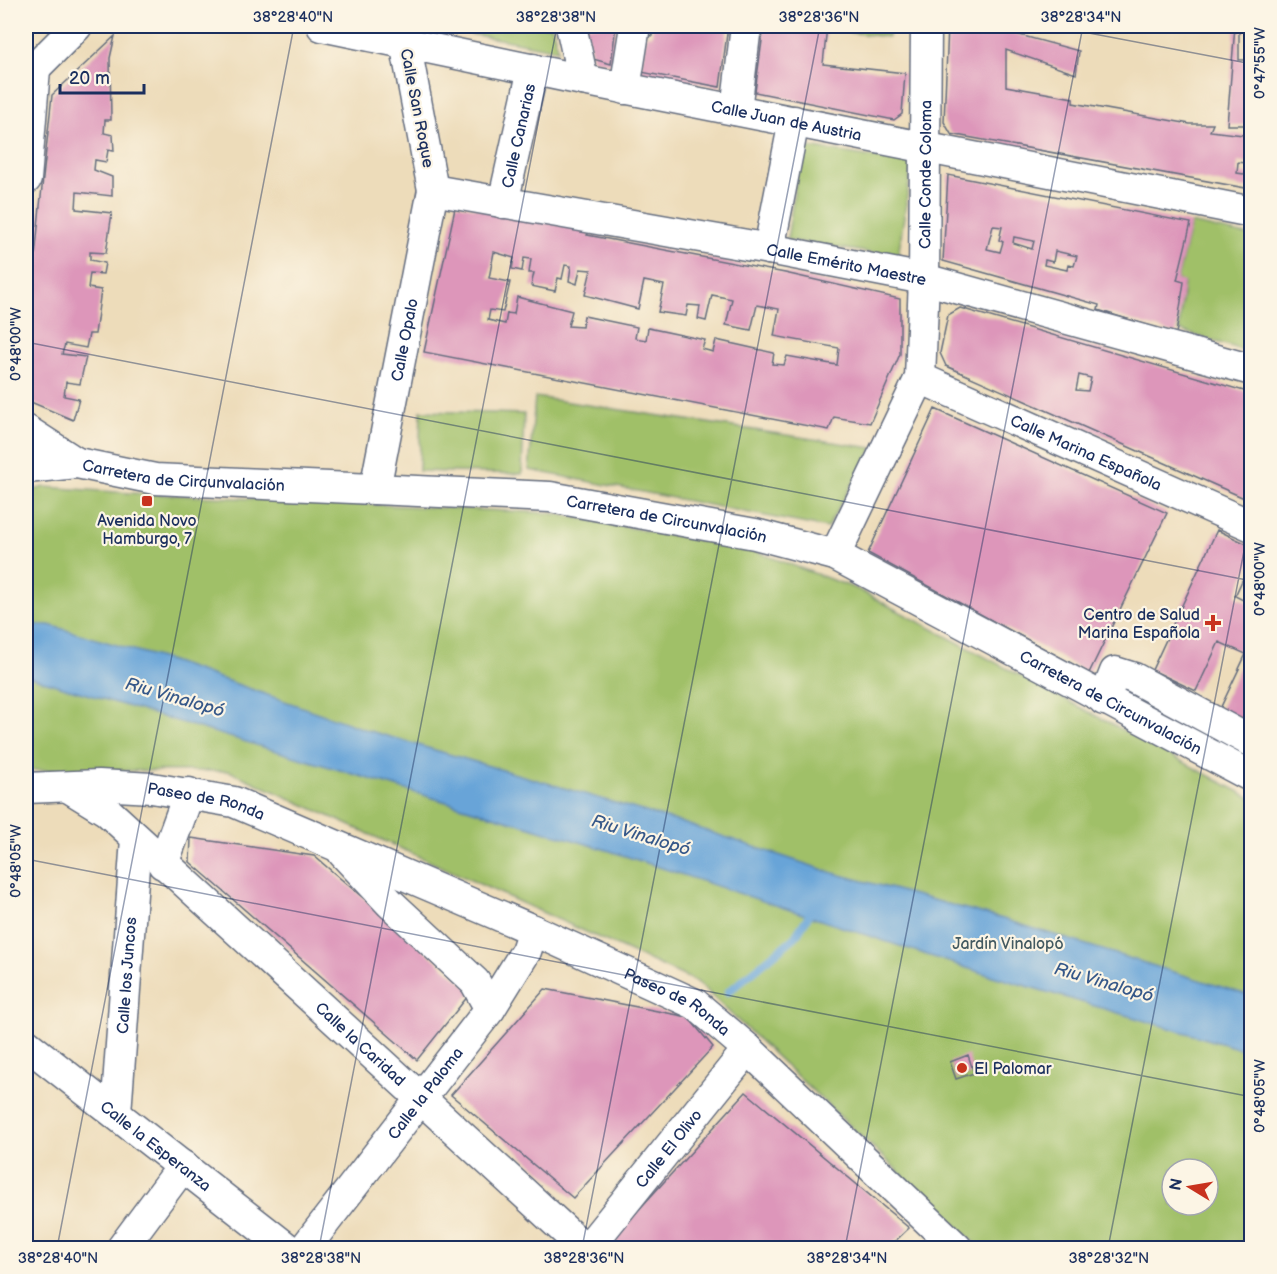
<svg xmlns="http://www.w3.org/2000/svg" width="1277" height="1274" font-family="'Balsamiq Sans',sans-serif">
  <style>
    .green { fill: #a0c068; stroke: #5e7863; stroke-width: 1.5; fill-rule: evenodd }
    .water { fill: #67a4d8; stroke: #416a9b; stroke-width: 1.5 }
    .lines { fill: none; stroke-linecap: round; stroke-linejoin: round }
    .stream { stroke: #67a4d8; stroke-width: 8 }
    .building { fill: #dd96ba; fill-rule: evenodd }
    .minor-casing { stroke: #646c7e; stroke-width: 33 }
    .minor { stroke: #fff; stroke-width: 30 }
    .ticks { fill: none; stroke: #1b2f5e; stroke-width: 1.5; stroke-opacity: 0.45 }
    .poi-dot { fill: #c8321e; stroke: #fcf5e5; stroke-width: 2 }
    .labels { text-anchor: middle; stroke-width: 4.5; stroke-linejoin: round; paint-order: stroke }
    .street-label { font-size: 16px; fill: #1b2f5e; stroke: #fcf5e5 }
    .poi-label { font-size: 16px; fill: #1b2f5e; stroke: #fcf5e5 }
    .park-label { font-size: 16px; fill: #435a61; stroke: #fcf5e5 }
    .water-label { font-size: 18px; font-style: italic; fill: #365889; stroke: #fcf5e5 }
    .neatline { fill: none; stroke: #1b2f5e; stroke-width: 2 }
    .ticks-label { font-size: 15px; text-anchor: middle; fill: #1b2f5e }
  </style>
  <rect width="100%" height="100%" fill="#fcf5e5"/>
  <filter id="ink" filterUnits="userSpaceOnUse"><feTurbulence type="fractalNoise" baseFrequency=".0167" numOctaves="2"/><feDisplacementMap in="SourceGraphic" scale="12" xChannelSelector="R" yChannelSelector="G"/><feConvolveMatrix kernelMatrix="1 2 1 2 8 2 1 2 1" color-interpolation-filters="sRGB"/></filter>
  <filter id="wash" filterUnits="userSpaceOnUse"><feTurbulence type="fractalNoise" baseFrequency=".008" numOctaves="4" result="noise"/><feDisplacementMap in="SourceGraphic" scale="24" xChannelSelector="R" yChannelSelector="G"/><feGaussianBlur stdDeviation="1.35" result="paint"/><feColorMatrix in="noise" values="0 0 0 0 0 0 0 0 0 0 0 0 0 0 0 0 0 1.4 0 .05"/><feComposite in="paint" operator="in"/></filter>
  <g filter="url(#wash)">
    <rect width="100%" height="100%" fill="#eddcba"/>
    <!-- green -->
    <path class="green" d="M449 26H552L558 50 450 30Z
      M831 26H890L888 37 831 30Z
      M801 146 912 163 898 257 787 240Z
      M1191 223 1251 236V353L1179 330 1184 283 1177 280Z
      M535 397 873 448 827 528 529 470Z
      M421 411 524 414 522 474 419 471Z
      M45 487 130 493 550 513 751 550 857 589 1251 798V1248H980L697 982 229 771 26 770V492ZM1172 1169H1208V1205H1172Z"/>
    <!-- water -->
    <path class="water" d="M26 625H49L171 661 370 731 683 823 830 872 1003 919 1251 996V1052L979 972 610 851 26 676Z"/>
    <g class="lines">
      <!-- stream -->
      <path class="stream" d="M728 992 795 937 814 907"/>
    </g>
    <g id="blocks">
      <!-- building -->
      <path class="building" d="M585 26H616L611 64 593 59Z
        M653 26H728L720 87 641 72 646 35 652 36Z
        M764 26H827L823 64 905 73 902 114 894 120 755 92Z
        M948 26H1012V33L1079 51 1076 74 1006 50V86L1073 98V103L1190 124H1213L1210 131 1251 136V164L1238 162 1237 173 1251 175V189L951 134 944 122Z
        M1235 26H1251V30L1239 31V60H1251V125H1227Z
        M115 36 110 58 111 120H105L104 133 113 135 114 151 108 150 106 162 95 160 94 170 112 177V196L77 192 76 209 112 213 106 253 90 252V260L105 263 103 274 90 273 88 288 101 290 95 334H89L86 348 65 344 62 354 86 357 80 384 66 382 64 396 79 399 73 420 26 400V352L40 206 52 95Z
        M948 175 1191 223 1177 280 1184 282 1176 334 1098 310 1099 305 943 261ZM993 226 1002 227 999 240 1003 242 1000 252 987 249ZM1014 237 1034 241 1032 249 1013 243ZM1055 251 1077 256 1074 266 1068 265 1067 270 1044 265 1045 260 1053 262Z
        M456 204 590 231 587 235 785 273 900 299V354L870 423 834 417 829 430 424 352ZM494 252 514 258 512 269 522 271 524 258 531 259 529 273H534L531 286 555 291 558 278 562 279 565 265 571 266 569 281 577 284 580 269 591 270 585 295 638 309 644 281 664 285 658 312 686 316 688 305 700 306 698 319 706 321 712 295 732 299 726 325 751 330 757 305 779 309 774 336 839 348 837 365 787 356 784 365 772 364 774 353 716 340 713 352 702 349 705 340 648 328 646 340 635 338 637 327 584 316 582 327 568 326 572 311 517 297 514 314 507 313 505 324 488 320 490 310 503 312 510 282 489 278Z
        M960 308 1251 393V501L946 366 940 353 948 315ZM1079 375 1091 378 1088 391 1076 390Z
        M935 409 1167 513 1089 673 868 553Z
        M1217 530 1251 546V561L1235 596 1251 604V727L1219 711 1246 654 1219 642 1196 691 1152 670Z
        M191 838 314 856 472 991 417 1060 190 862Z
        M545 989 688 1017 713 1047 573 1198 451 1095Z
        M968 1055 974 1073 956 1079 950 1062Z
        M746 1092 909 1228 888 1248H623L612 1239Z"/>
    </g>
  </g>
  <g filter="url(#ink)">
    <use href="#blocks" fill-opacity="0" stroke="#646c7e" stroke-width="1.5"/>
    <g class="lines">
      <!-- minor casing -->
      <g class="minor-casing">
        <g id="minor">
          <path id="s1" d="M322 26 583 80 1252 212"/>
          <path d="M571 26 583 80"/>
          <path d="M26 77 77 26"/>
          <path d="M625 89 635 26"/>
          <path d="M736 110 746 26"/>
          <path d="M26 179 35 69"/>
          <path id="s2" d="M433 190 769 249 924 279 1252 370"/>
          <path id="s3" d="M503 203 533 69"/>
          <path d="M769 249 794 121"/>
          <path id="s4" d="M920 378 1252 526"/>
          <path d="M26 430 77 463"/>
          <path id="s5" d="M26 468 77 463 155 479 550 497 755 534 835 555 1252 777"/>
          <path id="s6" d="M375 489 433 190 402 26"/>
          <path id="s7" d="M835 555 920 378 924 279 926 26"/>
          <path d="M1104 700 1115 672 1134 678 1252 742"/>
          <path id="s8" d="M68 787 107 811 584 1248"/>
          <path id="s9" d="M26 788 99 785 152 788 234 802 533 930 695 1004 748 1049 957 1248"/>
          <path d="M343 853 390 903 475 982 490 1009"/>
          <path d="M163 864 189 793"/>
          <path id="s10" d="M26 1044 287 1248"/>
          <path id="s11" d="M116 1113 136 839"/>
          <path d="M122 1248 183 1166"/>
          <path id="s12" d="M305 1248 490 1009 526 951 533 930"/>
          <path id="s13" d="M588 1248 748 1049"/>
        </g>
      </g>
      <!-- minor -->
      <use href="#minor" class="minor"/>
    </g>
  </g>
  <!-- ticks -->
  <path class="ticks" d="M1052 26 1252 64M26 56 31 26M26 342 1252 581M26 859 1252 1097M57 1248 294 26M319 1248 557 26M582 1248 820 26M845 1248 1083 26M1108 1248 1252 510"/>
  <!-- markers -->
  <g class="poi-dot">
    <rect x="141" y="495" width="12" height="12" rx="3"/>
    <path d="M1210 614h6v6h6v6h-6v6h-6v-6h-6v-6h6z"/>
    <circle cx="962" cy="1068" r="6"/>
  </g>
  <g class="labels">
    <!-- street labels -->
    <g class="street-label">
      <text transform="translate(418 108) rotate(79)" y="6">Calle San Roque</text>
      <text dy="6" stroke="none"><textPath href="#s1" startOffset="474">Calle Juan de Austria</textPath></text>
      <text dy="6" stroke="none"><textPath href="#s3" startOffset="69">Calle Canarias</textPath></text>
      <text dy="6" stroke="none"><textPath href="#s7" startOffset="400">Calle Conde Coloma</textPath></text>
      <text dy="6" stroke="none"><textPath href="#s2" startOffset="420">Calle Emérito Maestre</textPath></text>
      <text dy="6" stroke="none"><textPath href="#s6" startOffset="152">Calle Opalo</textPath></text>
      <text dy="6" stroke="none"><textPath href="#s4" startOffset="182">Calle Marina Española</textPath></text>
      <text dy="6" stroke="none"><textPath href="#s5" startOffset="159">Carretera de Circunvalación</textPath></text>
      <text dy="6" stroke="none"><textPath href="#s5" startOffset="645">Carretera de Circunvalación</textPath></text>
      <text dy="6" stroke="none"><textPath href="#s5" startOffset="1130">Carretera de Circunvalación</textPath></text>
      <text dy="6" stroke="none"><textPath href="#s9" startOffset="182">Paseo de Ronda</textPath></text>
      <text dy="6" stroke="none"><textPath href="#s11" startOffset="138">Calle los Juncos</textPath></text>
      <text dy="6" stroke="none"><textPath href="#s9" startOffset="696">Paseo de Ronda</textPath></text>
      <text dy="6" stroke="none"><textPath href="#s8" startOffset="390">Calle la Caridad</textPath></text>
      <text dy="6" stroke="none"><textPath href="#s12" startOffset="196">Calle la Paloma</textPath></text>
      <text dy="6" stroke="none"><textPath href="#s10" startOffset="165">Calle la Esperanza</textPath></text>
      <text dy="6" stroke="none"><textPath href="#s13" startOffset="128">Calle El Olivo</textPath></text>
    </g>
    <!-- poi labels -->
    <g class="poi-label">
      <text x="147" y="526">Avenida Novo<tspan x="147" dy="18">Hamburgo, 7</tspan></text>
      <text x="1200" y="620" text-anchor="end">Centro de Salud<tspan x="1200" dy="18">Marina Española</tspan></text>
      <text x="974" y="1074" text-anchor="start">El Palomar</text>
    </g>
    <!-- park labels -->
    <g class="park-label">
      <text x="1008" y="949">Jardín Vinalopó</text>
    </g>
    <!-- water labels -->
    <g class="water-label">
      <text transform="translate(175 697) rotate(16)" y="6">Riu Vinalopó</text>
      <text transform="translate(641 835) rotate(17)" y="6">Riu Vinalopó</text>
      <text transform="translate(1104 982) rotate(16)" y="6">Riu Vinalopó</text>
    </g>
  </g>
  <!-- margin -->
  <rect width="1277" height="1274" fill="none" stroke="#fcf5e5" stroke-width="66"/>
  <!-- north arrow -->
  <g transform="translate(1190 1187) rotate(281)"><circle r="28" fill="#fcf5e5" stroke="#a2a6af" stroke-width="1.5"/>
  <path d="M0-4.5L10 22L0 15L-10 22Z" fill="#c8321e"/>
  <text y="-9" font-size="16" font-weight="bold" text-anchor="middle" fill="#1b2f5e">N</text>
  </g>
  <!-- scale -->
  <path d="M60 84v9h84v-9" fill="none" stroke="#1b2f5e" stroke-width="3"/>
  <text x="69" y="84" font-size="18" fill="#1b2f5e" stroke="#fcf5e5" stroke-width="4.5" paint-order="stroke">20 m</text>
  <rect x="33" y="33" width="1211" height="1208" class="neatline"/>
  <g class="ticks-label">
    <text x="293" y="22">38°28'40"N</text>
    <text x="556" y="22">38°28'38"N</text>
    <text x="819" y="22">38°28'36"N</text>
    <text x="1081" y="22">38°28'34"N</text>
    <text transform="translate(1260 63) rotate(-90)" y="5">0°47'55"W</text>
    <text transform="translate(16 344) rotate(-90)" y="5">0°48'00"W</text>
    <text transform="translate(1260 579) rotate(-90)" y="5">0°48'00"W</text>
    <text transform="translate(16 861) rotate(-90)" y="5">0°48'05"W</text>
    <text transform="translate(1260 1096) rotate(-90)" y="5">0°48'05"W</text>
    <text x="58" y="1263">38°28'40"N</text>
    <text x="321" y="1263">38°28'38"N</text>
    <text x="584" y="1263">38°28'36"N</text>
    <text x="847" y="1263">38°28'34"N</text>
    <text x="1109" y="1263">38°28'32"N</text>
  </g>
</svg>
